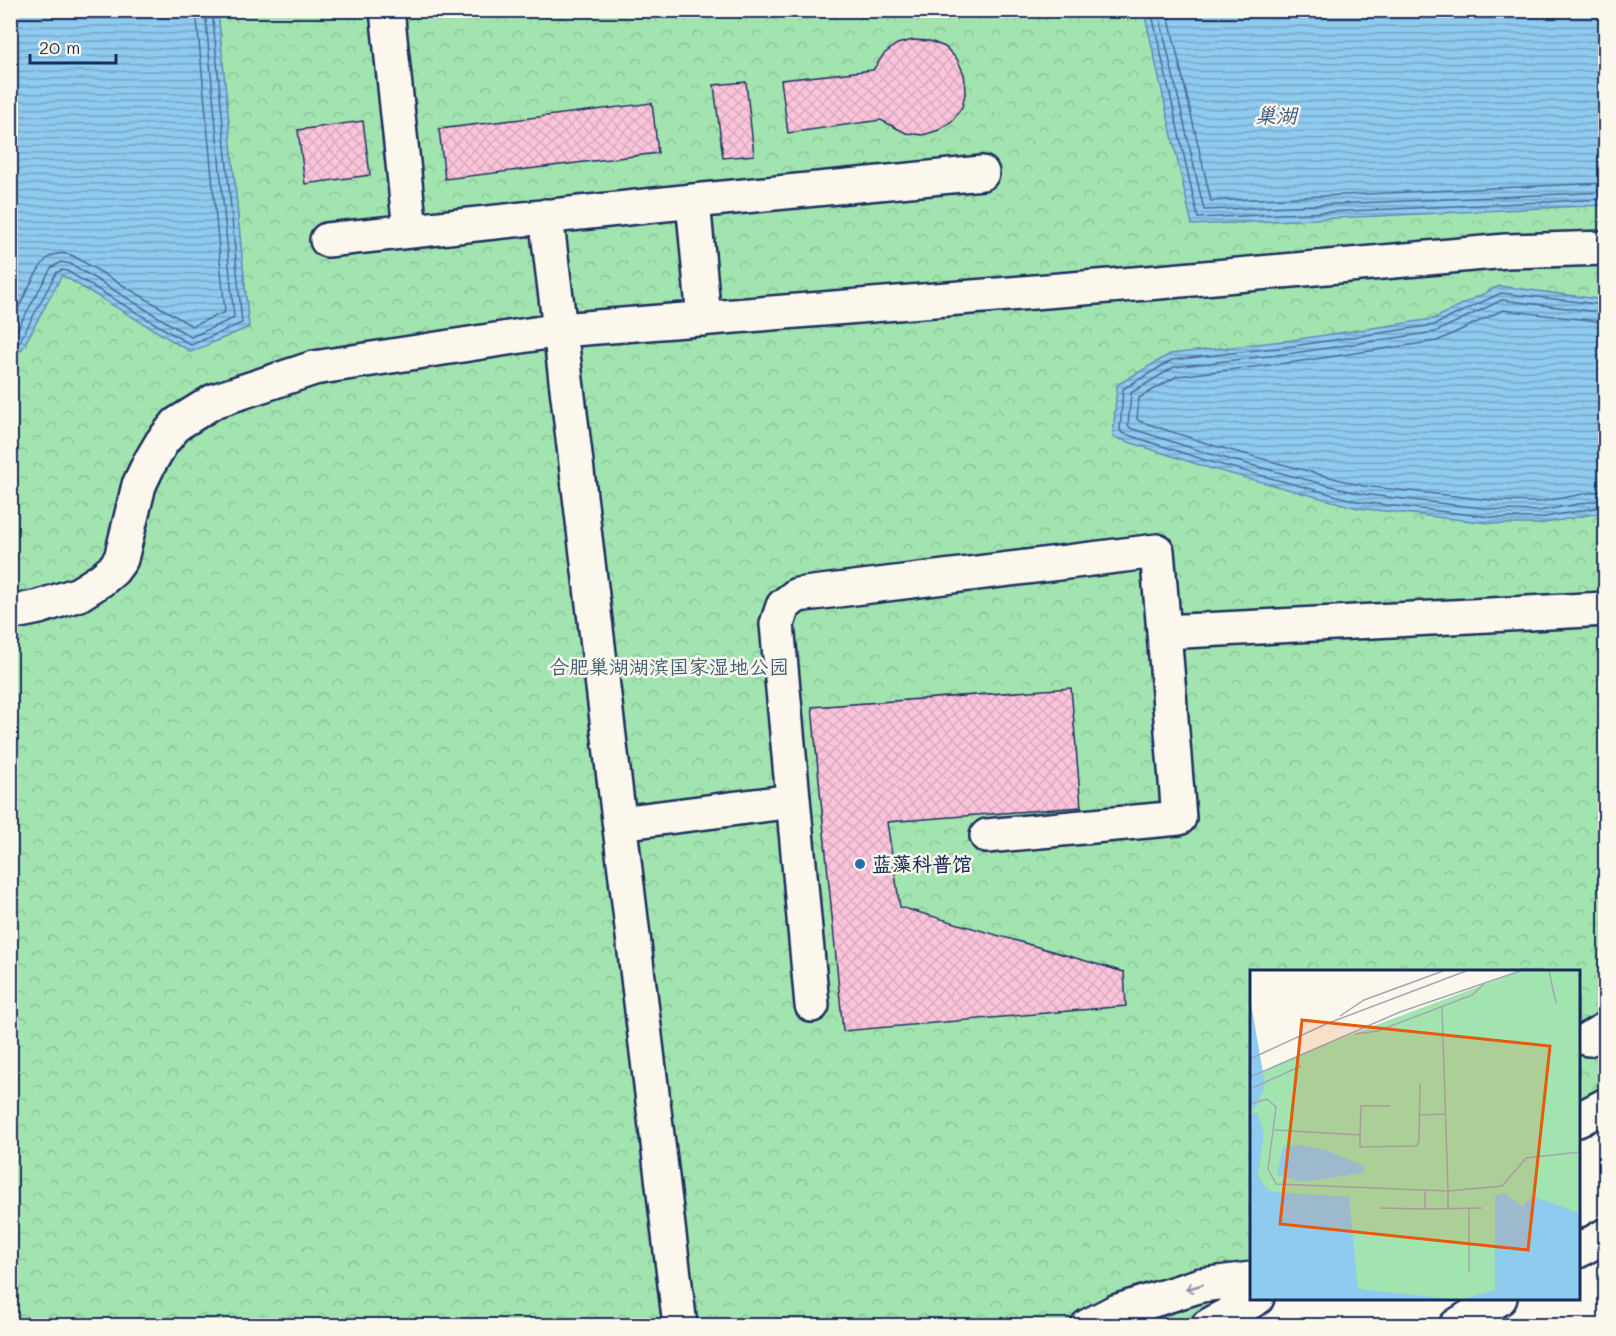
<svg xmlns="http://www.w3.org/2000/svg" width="1616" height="1336" font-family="Mali,'LXGW WenKai TC',sans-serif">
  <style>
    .park { fill: url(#park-crowns); stroke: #5e8a86; stroke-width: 1.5 }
    .water { fill: url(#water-rules); stroke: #618cb5; stroke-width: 1.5 }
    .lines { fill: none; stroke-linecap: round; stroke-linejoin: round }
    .shore { stroke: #496d98; stroke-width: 1.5 }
    .building { fill: url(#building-cross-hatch); stroke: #1b2f5e; stroke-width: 1.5 }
    .minor-casing { stroke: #1b2f5e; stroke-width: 38 }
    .major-casing { stroke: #1b2f5e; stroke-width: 38 }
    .minor { stroke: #fbf7ec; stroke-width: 33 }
    .major { stroke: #fbf7ec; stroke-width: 33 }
    .oneway { stroke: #8b93a5 }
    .poi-dot { fill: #1f6fb2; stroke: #fbf7ec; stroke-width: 2 }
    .labels { text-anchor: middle; stroke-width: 5; stroke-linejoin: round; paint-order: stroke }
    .park-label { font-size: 20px; fill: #3c5c72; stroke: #fbf7ec }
    .poi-label { font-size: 20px; font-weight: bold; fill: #1b2f5e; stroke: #fbf7ec; text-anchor: start }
    .water-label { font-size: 21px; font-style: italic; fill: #385682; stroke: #fbf7ec }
    .inset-road { fill: none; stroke: #a1a7b3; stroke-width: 1.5 }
    .view { fill: #e8590c; fill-opacity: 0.15; stroke: #e8590c; stroke-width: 3 }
    .inset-edge { fill: none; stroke: #1b2f5e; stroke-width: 3 }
  </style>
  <defs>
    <pattern id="park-crowns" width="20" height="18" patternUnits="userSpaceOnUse" patternTransform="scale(1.5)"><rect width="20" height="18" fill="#a1e4af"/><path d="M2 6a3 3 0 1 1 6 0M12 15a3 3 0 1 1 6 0" fill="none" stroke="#8ac499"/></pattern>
    <pattern id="water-rules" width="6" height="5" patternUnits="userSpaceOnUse" patternTransform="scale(1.5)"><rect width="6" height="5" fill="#8fcaef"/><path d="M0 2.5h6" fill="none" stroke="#74a4c5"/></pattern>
    <pattern id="building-cross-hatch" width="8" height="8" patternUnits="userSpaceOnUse" patternTransform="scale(1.5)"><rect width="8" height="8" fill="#fbc4db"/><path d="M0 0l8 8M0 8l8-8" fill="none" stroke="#d7a9be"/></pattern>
  </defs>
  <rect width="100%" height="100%" fill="#fbf7ec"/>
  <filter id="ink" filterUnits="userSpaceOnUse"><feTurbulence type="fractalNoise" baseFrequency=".0167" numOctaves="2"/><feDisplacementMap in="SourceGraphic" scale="12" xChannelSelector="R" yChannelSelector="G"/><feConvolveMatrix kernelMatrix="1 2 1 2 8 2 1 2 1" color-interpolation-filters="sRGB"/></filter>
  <g filter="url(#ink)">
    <!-- park -->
    <path class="park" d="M10 11H1605V1105L1579 1120 1578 972H1252V1298L1208 1325H11Z"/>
    <!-- water -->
    <path class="water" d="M11 10 218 11 249 327 191 352 62 275 21 351 11 349Z
      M1144 11H1605V205L1192 225Z
      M1499 286 1605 300V512L1540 524H1498L1358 508 1209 468 1113 437 1117 385 1170 354 1292 340 1433 319Z"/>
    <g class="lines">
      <!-- shore -->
      <path class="shore" d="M1151 10 1198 218 1606 199
        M1158 10 1204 210 1606 192
        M1167 10 1211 201 1606 183
        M1606 305 1501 293 1434 325 1293 346 1172 360 1123 389 1120 430 1122 433 1211 462 1360 502 1499 518H1540L1606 506
        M1606 313 1502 300 1435 332 1294 353 1174 367 1131 393 1128 425 1130 428 1213 455 1361 494 1499 510 1539 511 1606 499
        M1606 322 1503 310 1437 341 1295 362 1177 376 1139 398 1137 419 1139 421 1215 446 1363 486 1500 501 1539 502 1606 490
        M10 324C19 309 36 267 48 258 57 252 66 252 75 257L192 326 225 312 196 10
        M10 336 15 334 51 268 61 262 71 264 191 337 234 318 205 10
        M10 344 19 343 56 273 62 270 67 271 191 345 242 323 212 10"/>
    </g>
    <!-- building -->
    <path class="building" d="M913 40 930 41 945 47 957 59 964 74 966 90 962 107 953 120 939 130 923 135 906 133 881 120 788 133 781 80 873 70 884 54 897 44Z
      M746 82 754 155 723 158 714 85Z
      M652 103 658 153 445 179 439 129Z
      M363 121 370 175 305 184 298 130Z
      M1071 688 1081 807 887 822 900 907 1124 972 1126 1006 843 1031 812 707Z"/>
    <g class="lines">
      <!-- minor casing -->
      <g class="minor-casing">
        <path id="minor" d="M387 10 410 230
          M327 240 693 201
          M704 319 693 201 982 173
          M10 613 39 607 79 594 101 580 113 570 121 559 139 485 149 464 162 442 177 424 214 401 314 368 560 330 546 216
          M620 823 793 801
          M987 836 1179 818 1164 632
          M812 1005 777 624 783 606 797 595 1157 551 1164 632 1606 609
          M1588 1039 1606 1029
          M680 1326 560 330 1159 282 1506 251 1606 248"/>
      </g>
      <!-- major casing -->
      <g class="major-casing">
        <path id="major" d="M1578 1120 1606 1105
          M1578 1251 1606 1235
          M1088 1326 1115 1312 1201 1285 1252 1279
          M1208 1326 1257 1298
          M1456 1326 1500 1298"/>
      </g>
      <!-- minor -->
      <use href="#minor" class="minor"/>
      <!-- major -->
      <use href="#major" class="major"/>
    </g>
    <!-- one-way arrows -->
    <defs><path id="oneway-shaft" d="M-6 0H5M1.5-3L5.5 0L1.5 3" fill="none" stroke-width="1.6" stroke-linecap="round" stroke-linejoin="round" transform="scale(1.5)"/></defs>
    <use class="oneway" href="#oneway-shaft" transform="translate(1194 1287) rotate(164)"/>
  </g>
  <!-- markers -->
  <circle class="poi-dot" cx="860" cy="864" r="6"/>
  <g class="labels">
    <!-- park labels -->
    <g class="park-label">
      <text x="669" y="674">合肥巢湖湖滨国家湿地公园</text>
    </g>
    <!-- poi labels -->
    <g class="poi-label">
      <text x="872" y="871">蓝藻科普馆</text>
    </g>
    <!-- water labels -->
    <g class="water-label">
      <text x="1276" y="123">巢湖</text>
    </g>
  </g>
  <!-- overview -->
  <g transform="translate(1250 970)">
    <rect width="330" height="330" fill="#fbf7ec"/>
    <path d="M270 1H330V329H0V107L65 78Z" fill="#a1e4af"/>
    <path d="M0 27 15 115 7 136 0 139ZM7 142 14 163 8 205 16 218 22 222 99 227 108 319 203 329H0V145ZM50 175 78 181 114 196 113 203 53 212 27 205 33 177ZM255 223 273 237 281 226 330 243V329H213L245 320V226Z" fill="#8fcaef"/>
    <path class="inset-road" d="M299 1 306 33M90 46 114 30 193 1M105 64 128 61 222 25 236 12M0 89 76 54 216 1M0 107 150 42 270 1M0 119 51 96M0 134 17 129 26 137 18 199 26 214 198 221 192 37M170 145 196 144M24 160 110 165V177L166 176 169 172 170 113M110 165 111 136H140M130 238 175 239V220M175 239 232 238M198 239V221L252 216 276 188 330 182M219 239V302"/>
    <path class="view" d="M52 50 300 76 278 280 30 254Z"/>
    <rect width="330" height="330" class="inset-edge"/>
  </g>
  <!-- margin -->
  <rect width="1616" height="1336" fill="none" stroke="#fbf7ec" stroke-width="36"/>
  <rect x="18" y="18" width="1580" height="1300" fill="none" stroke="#1b2f5e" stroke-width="2" filter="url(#ink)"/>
  <!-- scale -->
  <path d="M30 54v9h86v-9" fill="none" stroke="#1b2f5e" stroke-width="3"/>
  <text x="39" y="54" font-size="18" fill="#1b2f5e" stroke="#fbf7ec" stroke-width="4.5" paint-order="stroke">20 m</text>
</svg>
